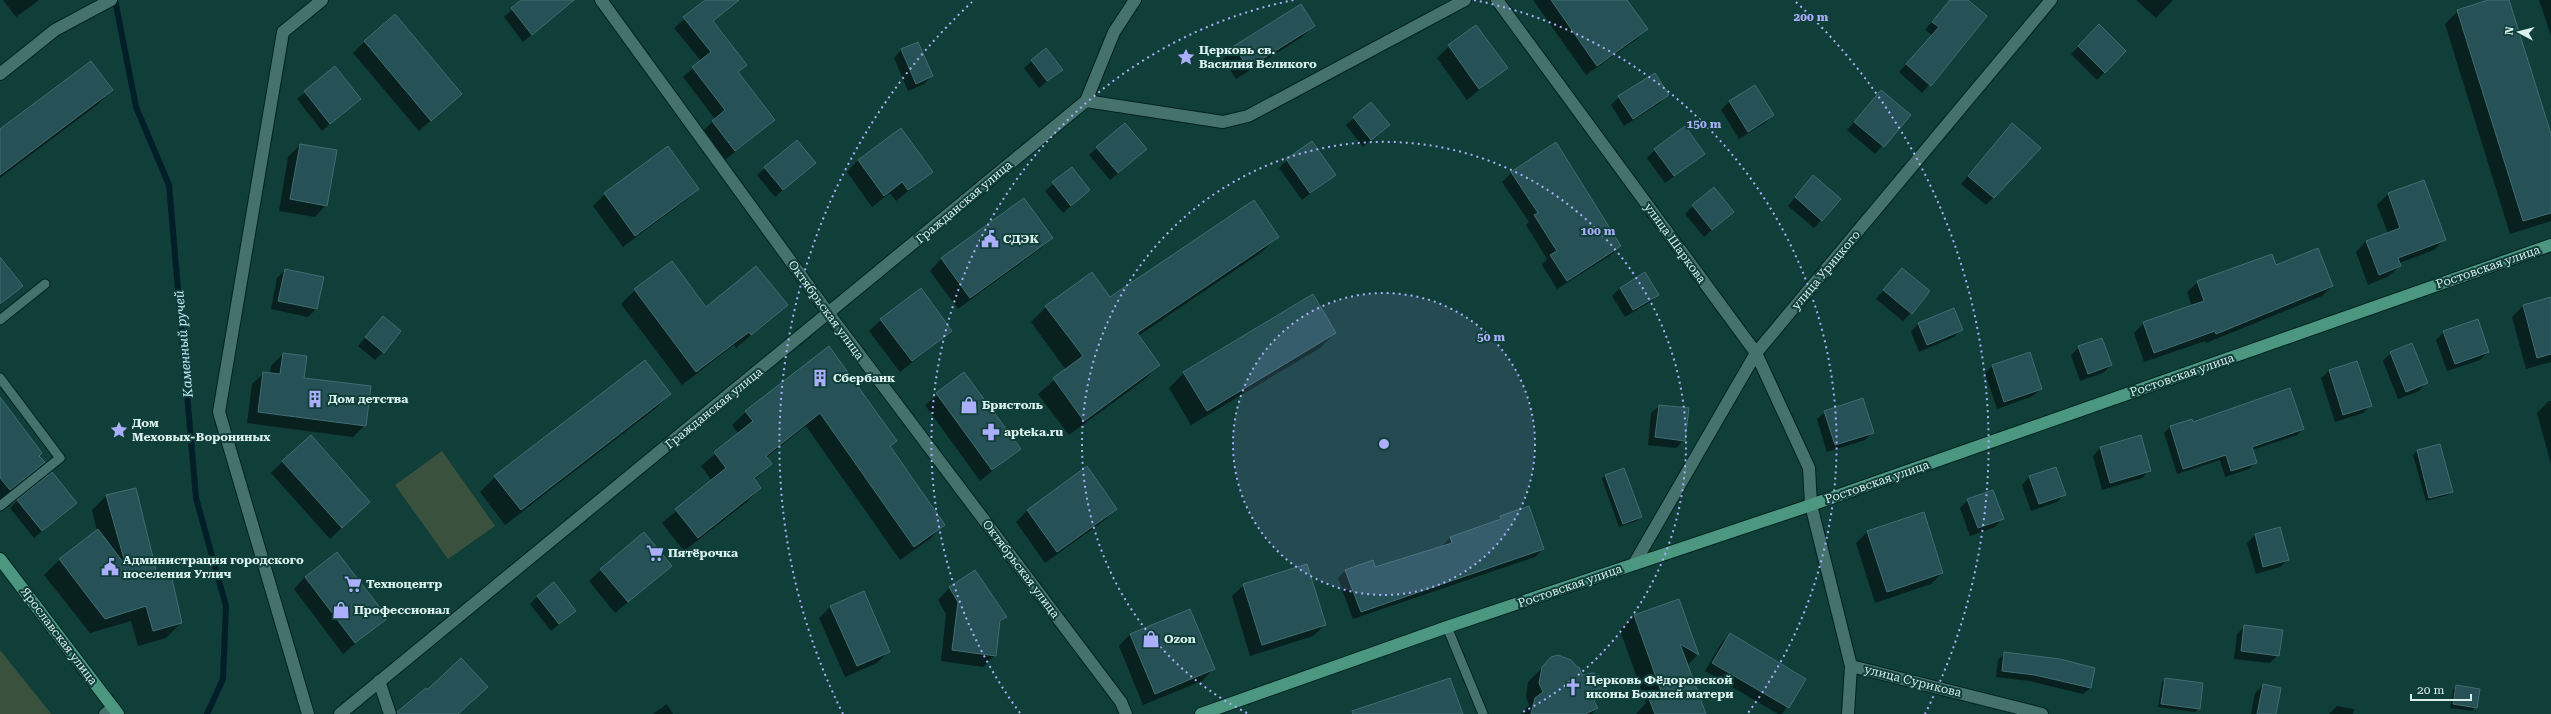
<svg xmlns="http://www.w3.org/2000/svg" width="2551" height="714" font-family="'Roboto Serif',serif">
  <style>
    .green { fill: #3a513d }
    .shadow { fill: #0007 }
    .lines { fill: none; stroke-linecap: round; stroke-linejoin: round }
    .stream { stroke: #021e28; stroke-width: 6 }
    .building { fill: #265257; stroke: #416d72 }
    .lane-casing { stroke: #012320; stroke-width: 11 }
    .street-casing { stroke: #012320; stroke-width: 14 }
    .primary-casing { stroke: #012320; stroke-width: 14 }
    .lane { stroke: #46726d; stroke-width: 9 }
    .street { stroke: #46726d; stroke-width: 12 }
    .primary { stroke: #4b9780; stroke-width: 12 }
    .ring { fill: none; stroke: #abaffb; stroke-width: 2; stroke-dasharray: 2 4 }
    .labels { text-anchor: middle; stroke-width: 4; stroke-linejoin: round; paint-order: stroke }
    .poi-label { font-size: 12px; font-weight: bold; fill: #d9f0ed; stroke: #103e39; text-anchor: start }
    .street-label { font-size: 12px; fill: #d9f0ed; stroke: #103e39 }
    .water-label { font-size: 13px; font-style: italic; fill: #c3ebfb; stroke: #103e39 }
    .centre { fill: #abaffb; stroke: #103e39; stroke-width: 2 }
    .ring-label { font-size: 12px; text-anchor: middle; font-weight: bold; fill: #abaffb; stroke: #103e39; stroke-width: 4; stroke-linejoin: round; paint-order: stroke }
  </style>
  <rect width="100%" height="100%" fill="#103e39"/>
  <!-- green -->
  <path class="green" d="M442 451 495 526 448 559 395 485Z
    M0 650 49 711 51 714H0Z"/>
  <!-- shadow -->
  <path class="shadow" d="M3 0H39L16 17Z
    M523 0H561L566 6 523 42 504 17Z
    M707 0H720L727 9 712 22 746 65 737 74 774 120 725 160 703 131 715 119 683 77 701 61 674 28Z
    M1533 0H1595L1647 29 1637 39 1586 75Z
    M1950 0H1967L1986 16 1922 93 1899 72 1932 35 1925 30Z
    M2136 0H2173L2156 18Z
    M2492 0H2508L2551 137V221L2510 234 2445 24 2458 11Z
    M2539 0H2551V36Z
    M1313 26 1302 37 1236 79 1223 59 1235 47Z
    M2099 26 2125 51 2097 80 2071 54Z
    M365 41 461 94 419 131 353 53Z
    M918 43 932 76 924 84 908 91 894 58 901 50Z
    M1449 46 1506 68 1467 100 1437 58Z
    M1032 61 1061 70 1039 88 1024 68Z
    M334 68 359 99 322 131 297 99Z
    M1755 86 1773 115 1765 123 1739 139 1721 110 1729 102Z
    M112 90 97 105 0 178V130Z
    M1881 91 1909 115 1875 154 1847 130Z
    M1668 95 1660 103 1624 126 1611 105 1619 97Z
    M1354 118 1388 125 1363 147 1346 125Z
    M2012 124 1994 197 1986 205 1961 184Z
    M300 145 326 205 315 217 279 211 288 157Z
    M668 148 698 189 686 200 623 247 593 206 605 194Z
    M1097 148 1138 157 1110 180 1089 155Z
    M1655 150 1704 154 1665 183 1647 158Z
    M858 160 931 172 896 201 890 193 872 207 847 172Z
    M1287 160 1334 175 1302 200 1279 168Z
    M814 163 775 197 757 175 765 168Z
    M1072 168 1089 190 1063 213 1045 191Z
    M1512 172 1620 246 1611 255 1557 289 1542 265 1547 259 1526 225 1529 222 1502 182Z
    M2423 181 2445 239 2434 250 2399 263 2400 266 2389 276 2368 285 2356 252 2366 241 2388 233 2377 205 2388 194Z
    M1806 184 1821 220 1814 228 1788 206Z
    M1024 199 1052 238 1040 249 958 309 930 271 941 259Z
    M1693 206 1733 212 1704 237 1685 214Z
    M1277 237 1262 252 1138 336 1159 365 1144 380 1069 435 1038 394 1066 370 1031 322 1046 307 1110 298Z
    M0 258 22 286 0 305Z
    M2275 266 2332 286 2322 296 2206 343 2205 341 2144 362 2134 333 2144 323 2192 306 2187 292 2198 282Z
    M1902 269 1911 313 1903 321 1876 299Z
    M285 270 323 278 316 309 308 317 271 309 277 278Z
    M1645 273 1658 295 1650 302 1625 317 1612 296 1620 288Z
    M635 290 706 308 786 305 736 348 734 345 682 385 621 304Z
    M2551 298V362L2526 369 2512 317 2523 306Z
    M383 317V352L375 360 358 346Z
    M881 320 951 331 900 372 869 331Z
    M1918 324 1962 329 1954 337 1919 352 1911 332Z
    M2444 332 2488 352 2480 360 2447 371 2436 340Z
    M1335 333 1320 348 1191 425 1169 388 1184 373Z
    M829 347 896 441 889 447 943 525 930 539 900 560 806 426 766 458 771 464 754 480 760 488 747 502 684 551 662 523 712 481 701 466 739 434 732 425 746 412Z
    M2079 347 2111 365 2103 373 2080 381 2071 355Z
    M2391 353 2426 383 2419 391 2398 399 2383 361Z
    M283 354 303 379 365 425 353 437 247 423 252 384 264 373 270 374 271 366Z
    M2356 362 2370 406 2363 413 2335 422 2321 378 2329 371Z
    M1993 365 2041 389 2033 396 1997 409 1985 373Z
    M964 374 1019 449 980 481 925 405Z
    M670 394 655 409 505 525 480 492 495 477Z
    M0 399 44 462 0 500Z
    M2549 401H2551V464L2537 413Z
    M1659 406 1684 440 1676 448 1648 445 1651 413Z
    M1825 412 1873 432 1865 440 1827 452 1817 419Z
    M2191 421 2192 423 2303 429 2297 435 2252 450 2256 463 2249 469 2225 477 2220 460 2177 474 2164 433 2170 427Z
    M2439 445 2452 491 2448 495 2426 501 2413 455 2417 451Z
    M2100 448 2150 470 2142 478 2102 490 2093 456Z
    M283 461 369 502 330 539 271 473Z
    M1087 468 1116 508 1105 520 1045 563 1016 522 1027 511Z
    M1605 475 1641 517 1637 521 1619 527 1602 479Z
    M2029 477 2065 494 2057 502 2031 511 2022 485Z
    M107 495 181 623 166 638 138 646 131 621 90 633 44 575 59 560 97 531 92 510Z
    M18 500 76 503 34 538 10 508Z
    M1968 500 2002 519 1995 527 1970 536 1960 508Z
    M1501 517 1543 549 1535 557 1353 619 1338 578 1346 570 1375 568 1442 546 1450 538 1496 522Z
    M2279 528 2288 560 2280 567 2256 574 2247 543 2255 535Z
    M1868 531 1942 573 1931 584 1875 603 1856 543Z
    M670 566 615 613 589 581 601 570Z
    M975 571 1006 617 999 624 995 655 983 667 941 661 946 614 938 600 949 588Z
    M305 577 386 618 343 654 294 589Z
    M1244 585 1325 625 1313 636 1250 656 1232 596Z
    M538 596 575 611 551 631 530 604Z
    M1678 601 1697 655 1687 666 1705 714H1636L1646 703 1620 630 1634 616Z
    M831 606 889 651 877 663 845 677 819 618Z
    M2245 626 2278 655 2270 663 2234 659 2237 634Z
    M1130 634 1213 669 1202 681 1143 705 1119 646Z
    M1730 634 1805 680 1782 714H1778L1705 671 1722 642Z
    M2005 653 2094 668 2090 688 2083 694 2029 681 1996 677 1998 660Z
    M1552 658 1582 676 1602 694 1594 703 1597 708 1592 714H1521L1529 705 1526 697 1528 682Z
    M2165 679 2199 708 2195 712 2158 707 2162 683Z
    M2263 685 2275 714H2251L2255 693Z
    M2457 686 2476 707 2472 711 2450 708 2453 690Z
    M667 704 673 714H653Z
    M2337 706 2354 709 2353 714H2329Z"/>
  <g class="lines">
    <!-- stream -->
    <path class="stream" d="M115 0 136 107 169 185 196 498 226 606 223 679 207 714"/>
  </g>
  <!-- building -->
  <path class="building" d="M521 0H574L532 35 511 8Z
    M705 0H739L713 21 747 65 738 72 775 120 735 151 712 121 725 110 692 67 711 52 683 17Z
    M1551 0H1627L1648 29 1597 66Z
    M1950 0H1968L1987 16 1931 86 1906 64 1939 27 1932 22Z
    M2488 0H2509L2551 134V213L2523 221 2457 10Z
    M1301 4 1315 26 1248 68 1234 46Z
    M395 14 462 94 431 121 364 41Z
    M2099 24 2126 51 2105 73 2078 46Z
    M1476 25 1508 68 1479 89 1448 45Z
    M918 42 933 76 916 84 901 49Z
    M1046 48 1063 70 1047 81 1031 60Z
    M91 61 113 90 0 175V129Z
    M335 66 361 99 330 124 304 91Z
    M1655 73 1669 95 1633 119 1618 96Z
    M1755 85 1774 115 1748 132 1729 101Z
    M1881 90 1911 115 1884 147 1854 122Z
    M1371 102 1390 125 1371 140 1353 117Z
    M1125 123 1147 149 1118 173 1096 147Z
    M2012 123 2041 148 1994 198 1968 176Z
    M1685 126 1705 154 1674 176 1654 149Z
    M901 128 933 172 908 190 902 182 884 196 858 160Z
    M797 140 816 163 783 190 764 167Z
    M1312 141 1336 175 1310 193 1286 159Z
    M1556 142 1621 246 1567 281 1550 255 1557 251 1534 215 1538 213 1511 172Z
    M300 144 337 150 327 206 290 199Z
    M668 146 699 189 635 236 604 193Z
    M1072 167 1090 190 1071 206 1052 182Z
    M1813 175 1841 199 1822 221 1795 197Z
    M2424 180 2446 240 2398 258 2401 266 2379 275 2366 241 2400 228 2388 193Z
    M1714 187 1734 212 1712 230 1692 205Z
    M1024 198 1053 238 970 298 941 258Z
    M1254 200 1279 237 1137 333 1160 365 1084 421 1053 378 1083 356 1045 306 1092 272 1110 297Z
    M2318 248 2333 286 2216 334 2215 331 2154 353 2143 322 2204 301 2197 281 2272 254 2276 265Z
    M0 257 23 286 0 304Z
    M672 261 706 307 756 266 788 305 751 335 749 332 696 372 634 289Z
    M1902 268 1930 291 1912 314 1883 290Z
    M285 269 324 277 317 309 278 301Z
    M1645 272 1659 295 1633 310 1620 288Z
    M921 288 952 331 912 361 880 319Z
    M1313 294 1336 333 1207 411 1183 372Z
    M2551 297V354L2537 358 2523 305Z
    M1954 308 1963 330 1927 345 1918 323Z
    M383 316 401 331 384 353 365 337Z
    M2478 319 2489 352 2455 364 2443 331Z
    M2102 338 2112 365 2088 374 2078 346Z
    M2412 343 2428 383 2406 392 2390 352Z
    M829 346 897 441 890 446 945 525 914 547 820 413 766 456 772 464 754 478 761 488 698 538 675 509 726 468 714 452 753 421 745 411Z
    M2030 352 2042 389 2004 402 1992 365Z
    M283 353 307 356 304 378 371 386 366 426 258 412 263 372 280 374Z
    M645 360 671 394 521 510 494 476Z
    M2357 361 2372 406 2343 415 2329 370Z
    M964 372 1021 449 992 470 936 393Z
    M2290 388 2304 429 2252 447 2257 463 2231 471 2226 455 2183 469 2170 426 2192 419 2193 422Z
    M0 397 42 453 39 456 45 462 10 490 0 478Z
    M1863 398 1874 433 1835 445 1824 411Z
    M1659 405 1689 408 1685 441 1655 437Z
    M311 435 370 502 342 528 282 461Z
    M2141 435 2151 471 2110 483 2100 447Z
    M2440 444 2453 492 2429 498 2417 450Z
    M1087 466 1117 509 1057 552 1027 510Z
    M2056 467 2066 495 2039 504 2029 476Z
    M1624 468 1642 517 1623 524 1605 475Z
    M52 472 77 503 42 531 17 500Z
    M136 488 158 578 171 574 182 623 153 631 146 606 105 619 59 559 98 529 126 566 106 495Z
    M1993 490 2004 519 1978 528 1967 499Z
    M1529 506 1544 549 1361 612 1345 570 1373 560 1375 567 1452 543 1450 537 1501 519 1500 516Z
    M1924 512 1943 573 1887 592 1867 531Z
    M2280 527 2289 560 2263 567 2255 534Z
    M644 532 672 566 628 602 600 569Z
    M337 552 388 618 355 643 305 577Z
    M1307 564 1326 625 1262 645 1243 584Z
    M975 570 1007 617 1000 621 996 656 952 650 958 602 949 587Z
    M554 582 576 611 559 624 537 596Z
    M864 591 890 652 857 666 830 606Z
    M1679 599 1699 655 1680 644 1706 714H1655L1649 699 1662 694 1634 615Z
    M1190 609 1215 669 1155 694 1130 634Z
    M2244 625 2283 630 2279 656 2241 651Z
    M1730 633 1806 679 1789 708 1712 663Z
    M2004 652 2060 659 2095 668 2091 688 2035 675 2002 671Z
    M1558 655 1571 660 1577 667H1579L1582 675 1593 673 1603 678 1606 690 1603 695 1594 701 1598 708 1585 714H1531L1535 698 1543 692 1539 683 1542 667 1551 657Z
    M461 658 488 687 458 714H397V712L426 688 427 690Z
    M1450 678 1463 714H1353L1352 711Z
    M2165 678 2203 683 2200 709 2161 704Z
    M2263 684 2281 688 2276 714H2257Z
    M2456 685 2480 689 2477 708 2453 704Z"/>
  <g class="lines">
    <!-- lane casing -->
    <g class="lane-casing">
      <path id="lane" d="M0 320 45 284
        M0 378 60 458 0 506
        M1447 627 1483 714"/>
    </g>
    <!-- street casing -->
    <g class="street-casing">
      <path id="street" d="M601 0 829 314 1121 702 1126 714
        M1497 0 1756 353 1809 468 1811 505 1851 666 2042 714
        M0 74 55 30 111 0
        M1086 101 1223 122 1248 116 1465 0
        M1634 564 1756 353 2051 0
        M379 681 390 714
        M105 714 113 708
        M308 714 219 412 283 32 322 0
        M340 714 1086 101 1114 32 1135 0
        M1848 714 1851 666"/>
    </g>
    <!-- primary casing -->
    <g class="primary-casing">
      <path id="primary" d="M0 559 118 714
        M1201 714 1447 627 1811 505 2551 245"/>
    </g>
    <!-- lane -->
    <use href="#lane" class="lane"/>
    <!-- street -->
    <use href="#street" class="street"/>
    <!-- primary -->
    <use href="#primary" class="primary"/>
  </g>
  <!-- distance rings -->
  <circle cx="1384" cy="444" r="151" fill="#abaffb" fill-opacity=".12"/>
  <g class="ring">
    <circle cx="1384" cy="444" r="151"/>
    <path d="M1247 713A302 302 0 1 1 1521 713"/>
    <path d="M1020 713A453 453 0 0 1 1294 0M1474 0A453 453 0 0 1 1748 713"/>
    <path d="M843 714A604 604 0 0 1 972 2M1796 2A604 604 0 0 1 1925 714"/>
  </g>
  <!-- icons -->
  <defs>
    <g id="sight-bare" transform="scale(1.38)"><path d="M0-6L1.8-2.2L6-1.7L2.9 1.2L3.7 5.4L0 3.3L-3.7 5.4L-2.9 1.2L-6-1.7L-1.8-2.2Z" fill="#abaffb" stroke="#103e39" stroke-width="2.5" paint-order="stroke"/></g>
    <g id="civic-bare" transform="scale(1.38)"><path d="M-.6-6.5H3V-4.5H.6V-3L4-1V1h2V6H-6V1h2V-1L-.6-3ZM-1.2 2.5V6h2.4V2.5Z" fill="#abaffb" stroke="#103e39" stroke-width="2.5" paint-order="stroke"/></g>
    <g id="building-bare" transform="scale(1.38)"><path d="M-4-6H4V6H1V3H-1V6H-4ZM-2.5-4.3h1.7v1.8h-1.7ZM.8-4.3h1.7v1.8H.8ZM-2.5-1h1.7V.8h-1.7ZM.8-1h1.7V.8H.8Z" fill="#abaffb" stroke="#103e39" stroke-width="2.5" paint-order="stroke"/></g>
    <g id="shop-bare" transform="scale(1.38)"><path d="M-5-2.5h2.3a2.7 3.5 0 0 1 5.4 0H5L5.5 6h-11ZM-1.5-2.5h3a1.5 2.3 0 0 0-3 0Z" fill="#abaffb" stroke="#103e39" stroke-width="2.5" paint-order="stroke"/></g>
    <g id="pharmacy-bare" transform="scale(1.38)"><path d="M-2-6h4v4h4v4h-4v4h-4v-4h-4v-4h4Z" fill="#abaffb" stroke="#103e39" stroke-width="2.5" paint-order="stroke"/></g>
    <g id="supermarket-bare" transform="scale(1.38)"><path d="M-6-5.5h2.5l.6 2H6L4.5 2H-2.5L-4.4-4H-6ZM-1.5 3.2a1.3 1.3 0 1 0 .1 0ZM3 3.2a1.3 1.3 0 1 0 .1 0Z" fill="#abaffb" stroke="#103e39" stroke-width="2.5" paint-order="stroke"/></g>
    <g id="church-bare" transform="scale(1.38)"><path d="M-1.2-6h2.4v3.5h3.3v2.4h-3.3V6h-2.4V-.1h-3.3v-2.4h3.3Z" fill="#abaffb" stroke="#103e39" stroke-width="2.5" paint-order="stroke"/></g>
  </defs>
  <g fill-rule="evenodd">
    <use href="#sight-bare" x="1186" y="57"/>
    <use href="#civic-bare" x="990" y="239"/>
    <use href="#building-bare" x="820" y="378"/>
    <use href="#building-bare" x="315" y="399"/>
    <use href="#shop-bare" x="969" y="405"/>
    <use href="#sight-bare" x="119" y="430"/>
    <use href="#pharmacy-bare" x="991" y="432"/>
    <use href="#supermarket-bare" x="655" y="553"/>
    <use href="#civic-bare" x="110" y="567"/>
    <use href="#supermarket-bare" x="353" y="584"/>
    <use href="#shop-bare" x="341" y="610"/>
    <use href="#shop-bare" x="1151" y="639"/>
    <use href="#church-bare" x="1573" y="687"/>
  </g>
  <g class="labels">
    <!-- poi labels -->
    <g class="poi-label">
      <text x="1199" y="54">Церковь св.<tspan x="1199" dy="14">Василия Великого</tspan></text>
      <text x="1003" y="243">СДЭК</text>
      <text x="833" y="382">Сбербанк</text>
      <text x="328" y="403">Дом детства</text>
      <text x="982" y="409">Бристоль</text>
      <text x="132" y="427">Дом<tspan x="132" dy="14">Меховых-Ворониных</tspan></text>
      <text x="1004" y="436">apteka.ru</text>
      <text x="668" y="557">Пятёрочка</text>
      <text x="123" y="564">Администрация городского<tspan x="123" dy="14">поселения Углич</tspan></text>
      <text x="366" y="588">Техноцентр</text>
      <text x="354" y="614">Профессионал</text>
      <text x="1164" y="643">Ozon</text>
      <text x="1586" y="684">Церковь Фёдоровской<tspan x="1586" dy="14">иконы Божией матери</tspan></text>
    </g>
    <!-- street labels -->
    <g class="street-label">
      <text transform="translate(964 202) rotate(-40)" y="4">Гражданская улица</text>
      <text transform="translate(1675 243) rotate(54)" y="4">улица Шаркова</text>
      <text transform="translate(2488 267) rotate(-19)" y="4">Ростовская улица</text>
      <text transform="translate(1826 270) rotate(-50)" y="4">улица Урицкого</text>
      <text transform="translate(826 310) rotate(54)" y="4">Октябрьская улица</text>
      <text transform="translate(2182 375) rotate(-19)" y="4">Ростовская улица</text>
      <text transform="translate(714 408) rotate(-39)" y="4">Гражданская улица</text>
      <text transform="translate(1877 482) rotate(-19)" y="4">Ростовская улица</text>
      <text transform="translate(1021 569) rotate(53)" y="4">Октябрьская улица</text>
      <text transform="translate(1570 586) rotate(-19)" y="4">Ростовская улица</text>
      <text transform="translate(59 636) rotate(53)" y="4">Ярославская улица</text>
      <text transform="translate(1913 681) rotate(14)" y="4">улица Сурикова</text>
    </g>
    <!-- water labels -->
    <g class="water-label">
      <text transform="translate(183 344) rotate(-95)" y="5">Каменный ручей</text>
    </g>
  </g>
  <circle cx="1384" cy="444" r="6" class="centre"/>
  <g class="ring-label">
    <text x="1811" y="21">200 m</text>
    <text x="1704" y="128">150 m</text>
    <text x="1598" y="235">100 m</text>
    <text x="1491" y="341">50 m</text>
  </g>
  <!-- north arrow -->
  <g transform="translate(2519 32) rotate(277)" stroke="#103e39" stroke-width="3" paint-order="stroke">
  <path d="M0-3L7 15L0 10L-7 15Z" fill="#d9f0ed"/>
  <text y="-6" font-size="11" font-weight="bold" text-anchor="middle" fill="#d9f0ed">N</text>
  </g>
  <!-- scale -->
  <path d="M2411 694v6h60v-6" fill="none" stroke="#d9f0ed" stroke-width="2"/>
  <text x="2417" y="694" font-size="12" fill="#d9f0ed" stroke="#103e39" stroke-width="3" paint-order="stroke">20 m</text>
</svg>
